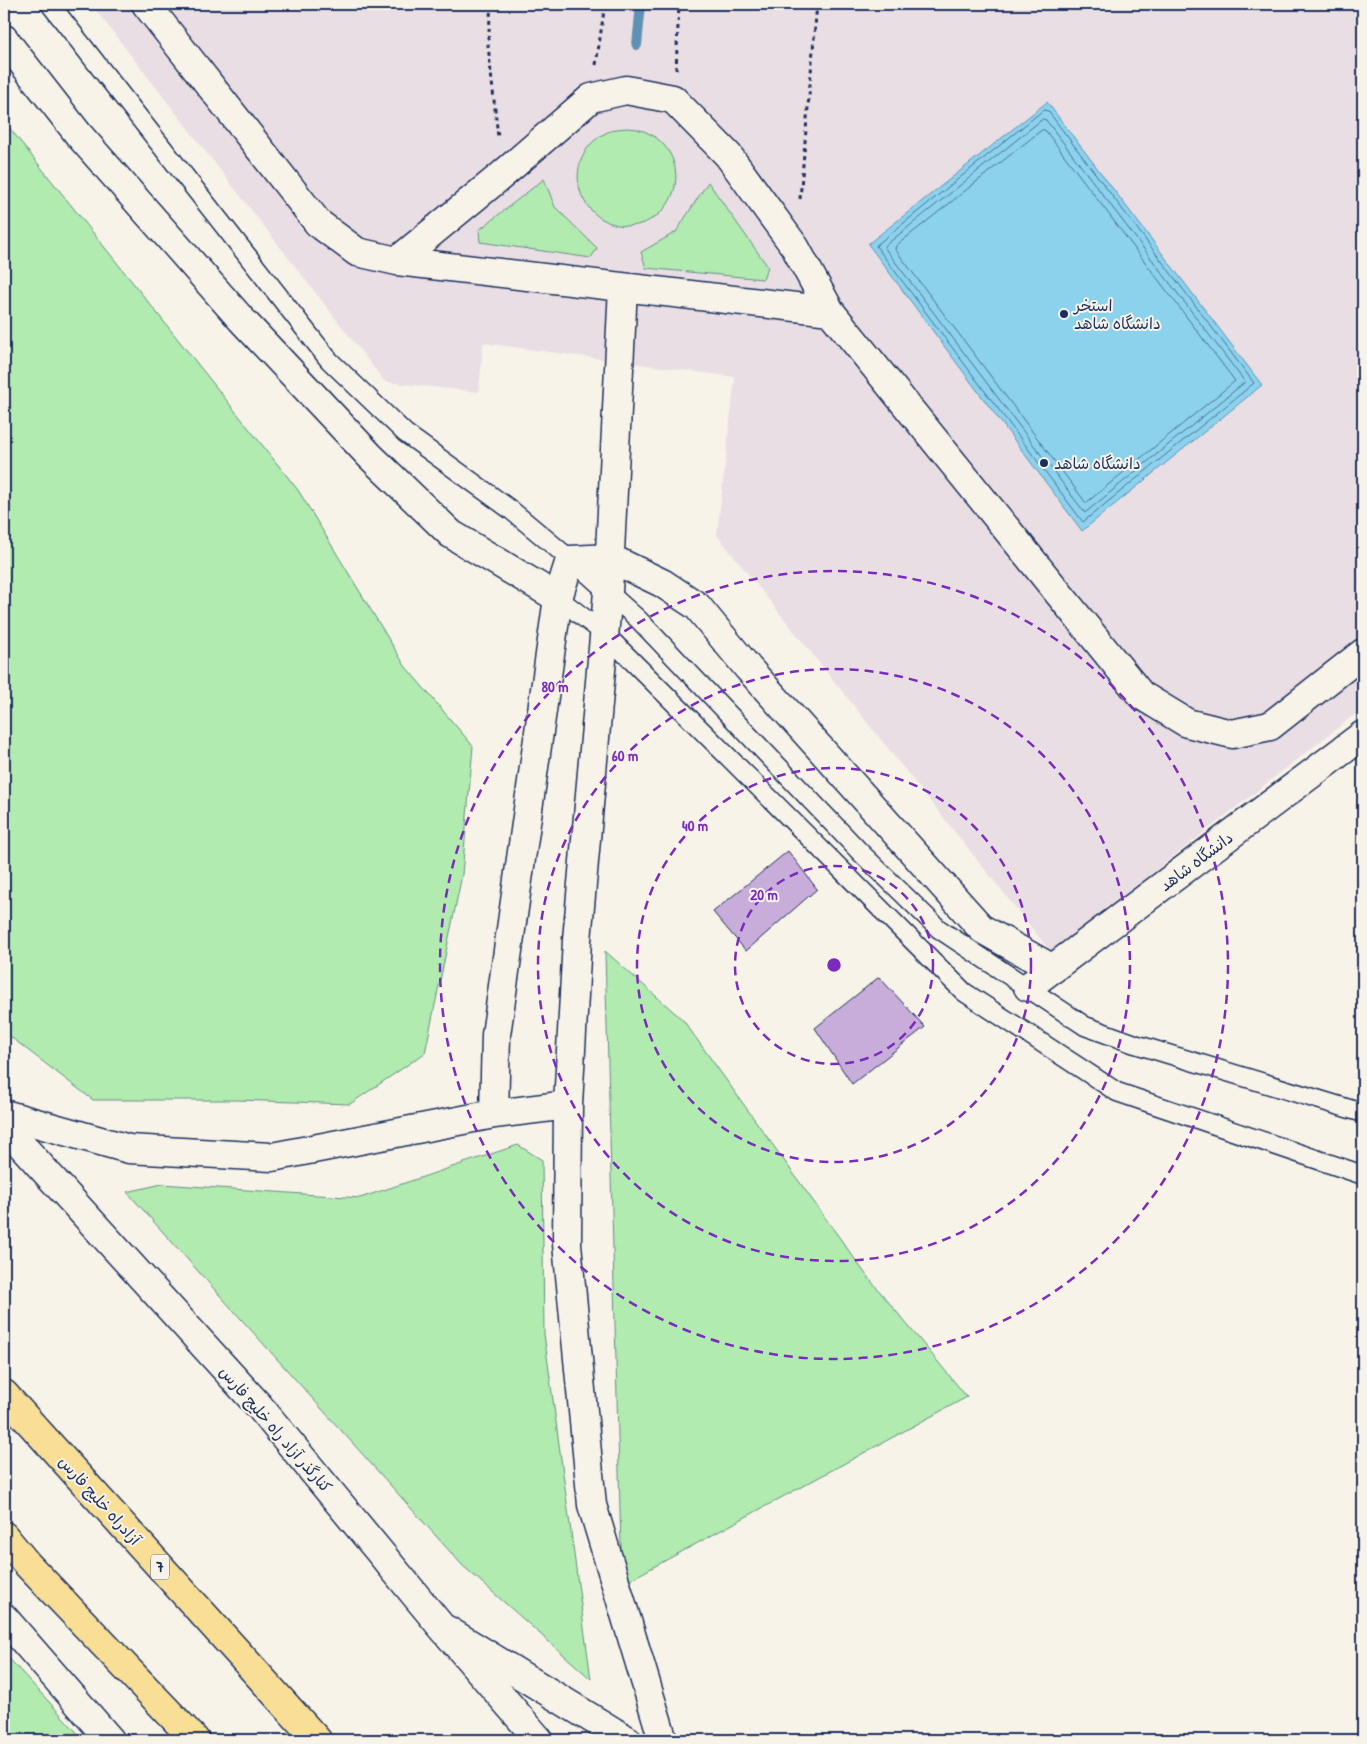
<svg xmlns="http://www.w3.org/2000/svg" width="1367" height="1744" font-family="'Patrick Hand','Playpen Sans Arabic',sans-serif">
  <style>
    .built { fill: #e9dee4 }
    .green { fill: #b1ebaf; stroke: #668d86 }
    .water { fill: #8cd2ed; stroke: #5f91b4 }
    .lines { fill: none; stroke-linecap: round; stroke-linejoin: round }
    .shore { stroke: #487097; stroke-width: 1 }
    .stream { stroke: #5f91b4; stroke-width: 10 }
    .building { fill: #c8adda; stroke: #1b2f5e }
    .service-casing { stroke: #1b2f5e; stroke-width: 21 }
    .minor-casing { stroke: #1b2f5e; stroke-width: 31 }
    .tertiary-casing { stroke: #1b2f5e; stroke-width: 31 }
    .secondary-casing { stroke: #1b2f5e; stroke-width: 31 }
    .motorway-casing { stroke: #1b2f5e; stroke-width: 31 }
    .path { stroke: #1b2f5e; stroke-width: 3; stroke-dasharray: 4 4; stroke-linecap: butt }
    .service { stroke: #f7f3e8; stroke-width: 18 }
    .minor { stroke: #f7f3e8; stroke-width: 28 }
    .tertiary { stroke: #f7f3e8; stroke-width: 28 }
    .secondary { stroke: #f7f3e8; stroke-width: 28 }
    .motorway { stroke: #f9df96; stroke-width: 28 }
    .ring { fill: none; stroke: #7b2cbf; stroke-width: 2.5; stroke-dasharray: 9 6 }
    .poi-dot { fill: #1b2f5e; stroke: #f7f3e8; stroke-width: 2 }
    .labels { text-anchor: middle; stroke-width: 4; stroke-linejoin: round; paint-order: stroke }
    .shield { fill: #f7f3e8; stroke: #5d6a87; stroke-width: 1 }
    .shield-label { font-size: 15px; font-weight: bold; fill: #1b2f5e }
    .poi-label { font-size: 16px; fill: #1b2f5e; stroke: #f7f3e8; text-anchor: start }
    .street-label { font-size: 16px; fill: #1b2f5e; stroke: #f7f3e8 }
    .centre { fill: #7b2cbf; stroke: #f7f3e8; stroke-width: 2.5 }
    .ring-label { font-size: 15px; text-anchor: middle; font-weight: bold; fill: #7b2cbf; stroke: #f7f3e8; stroke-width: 4; stroke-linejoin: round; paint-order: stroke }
  </style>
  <rect width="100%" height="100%" fill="#f7f3e8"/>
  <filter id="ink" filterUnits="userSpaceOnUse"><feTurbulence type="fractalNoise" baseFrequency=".02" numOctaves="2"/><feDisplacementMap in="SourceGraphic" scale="10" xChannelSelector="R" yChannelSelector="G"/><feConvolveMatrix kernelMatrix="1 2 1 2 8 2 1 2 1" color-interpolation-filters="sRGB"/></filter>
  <g filter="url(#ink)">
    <!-- built -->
    <path class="built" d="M91 4H1363V708L1051 952 717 535 735 377 483 343 479 392 385 382Z"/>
    <!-- green -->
    <path class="green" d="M4 121 298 490 405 666 473 746 462 875 425 1053 350 1104 236 1100H93L4 1032Z
      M578 177a49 49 0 1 1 98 0a49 49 0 1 1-98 0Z
      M544 179 555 207 597 248 591 258 480 242 479 230Z
      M708 182 768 267 763 279 646 268 641 252 676 232Z
      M605 951 683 1020 867 1276 967 1397 622 1584Z
      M518 1145 542 1160 544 1334 591 1679 462 1565 127 1192 162 1184 360 1198Z
      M4 1653 84 1740H4Z"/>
    <!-- water -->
    <path class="water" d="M1047 102 1262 385 1082 531 868 244Z"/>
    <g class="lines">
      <!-- shore -->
      <path class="shore" d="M1044 110 1048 111 1254 383 1083 522 876 246Z
        M1043 119 1046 120 1245 382 1085 513 884 247Z
        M1042 130H1045L1235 381 1086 503 895 249 896 246Z"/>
      <!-- stream -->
      <path class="stream" d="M637 45 641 4"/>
    </g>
    <!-- building -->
    <path class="building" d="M788 851 817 889 746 951 713 912Z
      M879 977 925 1027 852 1084 815 1028Z"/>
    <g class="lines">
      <!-- service casing -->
      <g class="service-casing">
        <path id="service" d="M50 4 329 360 405 433 511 510 589 575 639 620 860 852 939 929 1085 1026 1135 1044 1363 1113
          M558 598 604 633 964 992 1117 1092 1363 1175"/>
      </g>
      <!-- minor casing -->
      <g class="minor-casing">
        <path id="minor" d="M146 4 318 223 357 252 397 261 830 311 1141 695 1187 723 1232 734 1270 726 1363 653
          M4 39 79 135 241 319 370 456 451 534 558 598
          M397 261 502 175 591 98 626 90 673 99 728 155 795 247 830 311
          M623 287 608 592 577 940 568 1105 567 1244 592 1505 663 1740
          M4 1114 129 1149 272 1157 494 1114 568 1105
          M494 1114 496 1035 558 598 570 560 610 558 662 583 697 606 748 668 982 929 1053 969"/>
      </g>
      <!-- tertiary casing -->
      <g class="tertiary-casing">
        <path id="tertiary" d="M1028 987 1363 735
          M4 1618 110 1740
          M447 1630 627 1740"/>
      </g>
      <!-- secondary casing -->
      <g class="secondary-casing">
        <path id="secondary" d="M4 1126 259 1406 440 1625 539 1740"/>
      </g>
      <!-- motorway casing -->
      <g class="motorway-casing">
        <path id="motorway" d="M4 1394 317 1740
          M4 1536 27 1564 195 1740"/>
      </g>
      <!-- path -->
      <path class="path" d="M491 4 488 45 498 137
        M596 65 605 4
        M676 70 679 4
        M800 199 817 4"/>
      <!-- service -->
      <use href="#service" class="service"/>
      <!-- minor -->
      <use href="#minor" class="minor"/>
      <!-- tertiary -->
      <use href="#tertiary" class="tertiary"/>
      <!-- secondary -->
      <use href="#secondary" class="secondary"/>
      <!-- motorway -->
      <use href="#motorway" class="motorway"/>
    </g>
  </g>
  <!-- distance rings -->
  <g class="ring">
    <circle cx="834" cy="965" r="99"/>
    <circle cx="834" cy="965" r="197"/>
    <circle cx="834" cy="965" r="296"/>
    <circle cx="834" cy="965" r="394"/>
  </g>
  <!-- markers -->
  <g class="poi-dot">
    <circle cx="1064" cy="314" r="5"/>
    <circle cx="1044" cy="463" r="5"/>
  </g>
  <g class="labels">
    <!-- shield labels -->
    <rect class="shield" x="151" y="1554.5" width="18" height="25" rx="4"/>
    <g class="shield-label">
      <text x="160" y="1572">7</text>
    </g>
    <!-- poi labels -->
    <g class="poi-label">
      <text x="1074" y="311">استخر<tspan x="1074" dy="18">دانشگاه شاهد</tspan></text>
      <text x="1054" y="469">دانشگاه شاهد</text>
    </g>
    <!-- street labels -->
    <g class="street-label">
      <text transform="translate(1196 861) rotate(-37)" y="6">دانشگاه شاهد</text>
      <text transform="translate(276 1429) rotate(49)" y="6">کنارگذر آزاد راه خلیج فارس</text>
      <text transform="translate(100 1500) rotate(48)" y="6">آزادراه خلیج فارس</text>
    </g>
  </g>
  <circle cx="834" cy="965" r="8" class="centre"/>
  <g class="ring-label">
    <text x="555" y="692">80 m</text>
    <text x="625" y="761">60 m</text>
    <text x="695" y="831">40 m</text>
    <text x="764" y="900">20 m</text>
  </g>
  <!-- margin -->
  <rect width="1367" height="1744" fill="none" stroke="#f7f3e8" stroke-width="20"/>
  <rect x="10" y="10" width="1347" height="1724" fill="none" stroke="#1b2f5e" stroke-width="2" filter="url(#ink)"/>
</svg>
